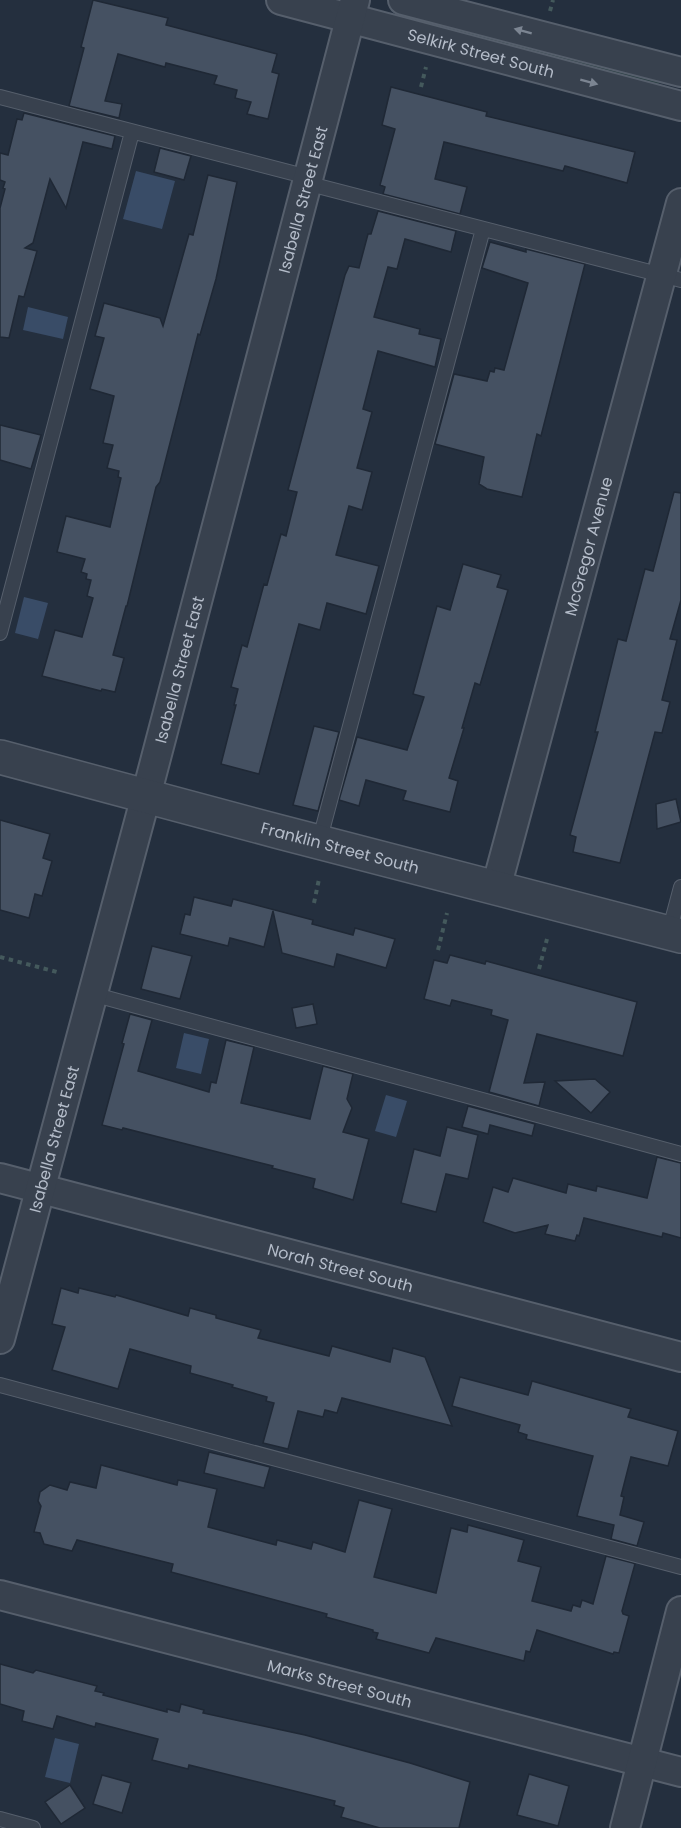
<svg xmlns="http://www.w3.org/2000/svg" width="681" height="1828" font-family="Poppins,sans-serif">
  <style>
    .green { fill: #263c3f }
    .water { fill: #394c67 }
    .building { fill: #455162; stroke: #1f2835; stroke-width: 1.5 }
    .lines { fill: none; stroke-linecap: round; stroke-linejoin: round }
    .service-casing { stroke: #565f6c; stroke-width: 16 }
    .minor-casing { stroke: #565f6c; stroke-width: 32 }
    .tertiary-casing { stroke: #565f6c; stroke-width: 36 }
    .path { stroke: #44595c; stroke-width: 4; stroke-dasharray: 4.5 4.5; stroke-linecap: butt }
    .service { stroke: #38414e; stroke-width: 14 }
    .minor { stroke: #38414e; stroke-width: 28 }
    .tertiary { stroke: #38414e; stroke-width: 33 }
    .oneway { fill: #7c8592 }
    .labels { text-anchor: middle; stroke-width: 4.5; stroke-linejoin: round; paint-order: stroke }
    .street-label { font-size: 16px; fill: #b4bcc9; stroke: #1d2633 }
  </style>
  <rect width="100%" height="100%" fill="#242f3e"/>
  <!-- green -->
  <path class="green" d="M409 14 658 78 659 84 656 87 406 19Z"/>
  <!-- water -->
  <path class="water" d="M136 171 175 181 162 229 123 219Z
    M28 307 68 317 63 339 23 330Z
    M24 597 48 603 38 639 15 633Z
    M184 1033 209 1039 201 1074 176 1068Z
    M386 1095 407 1101 396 1137 375 1131Z
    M55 1738 79 1744 70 1783 45 1777Z"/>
  <!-- building -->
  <path class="building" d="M93 0 168 18 166 25 277 54 272 72 279 74 268 119 247 114 251 102 235 98 237 90 214 84 217 76 166 63 165 67 118 54 105 101 122 104 119 118 69 106 84 48 81 47Z
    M391 87 487 112 486 116 635 152 627 183 565 166 563 171 444 142 435 179 467 187 460 214 383 194 385 187 380 185 395 129 382 125Z
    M24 113 115 136 112 149 83 142 66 208 50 179 33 243 25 248 37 251 24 297 19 296 9 338 0 337V208L5 189 3 188 5 182 0 180V153L8 155 17 119 22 120Z
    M160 148 191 156 184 180 154 172Z
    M208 175 237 182 216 279 200 335 198 334 160 482 156 487 127 606H126L113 655 124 658 115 692 102 689 101 691 42 676 55 630 82 637 93 598 87 596 91 580 86 579 87 574 81 572 85 559 57 552 66 516 110 527 121 478 118 477 119 471 107 468 113 445 103 443 114 396 90 389 104 338 95 336 104 303 160 318 163 326 189 234 193 235Z
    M378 211 456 231 451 252 405 239 397 269 388 267 374 317 420 329 419 334 441 339 435 367 378 351 363 409 372 412 357 468 372 472 362 510 349 506 336 555 379 566 366 614 327 603 320 630 299 624 259 774 221 764 236 705H234L238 689 231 687 242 645 247 647 264 584 267 585 281 534 286 536 297 492 288 490 345 275 349 266 359 268 368 234H371Z
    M490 242 526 252V249L585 264 541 436 537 434 522 497 487 489 479 484 484 457 435 444 454 374 487 381 490 371 494 372 495 368 504 370 528 283 482 268Z
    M0 425 41 435 31 469 0 460Z
    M674 492 681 493V600L670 639 677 640 662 700 670 702 662 733 655 732 620 863 573 852 576 837 570 835 598 732H595L618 639 626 641 645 569 653 571Z
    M463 564 501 575 497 587 508 590 480 685 475 683 462 728H464L449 778 458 781 450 812 403 800 406 791 366 780 359 806 339 800 357 737 407 750 424 697 413 694 437 606 450 610Z
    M314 726 339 732 318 811 293 805Z
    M676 799 681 822 657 829 656 804Z
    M0 820 50 834 43 858 52 861 42 896 35 894 29 918 0 910Z
    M194 897 231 906 233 899 313 920 312 924 353 935 355 928 395 939 386 968 337 954 334 967 282 953 273 911 264 947 230 938 228 946 180 934 185 914 190 915Z
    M152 946 192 956 180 999 141 989Z
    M450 955 485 964 486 961 637 1002 623 1056 537 1034 524 1083 545 1082 539 1106 489 1092 508 1020 491 1015 492 1010 452 1000 450 1006 424 999 434 960 447 963Z
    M313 1004 317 1024 296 1028 292 1008Z
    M130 1014 152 1020 138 1071 209 1092 211 1082 216 1083 226 1040 254 1047 241 1103 310 1119 323 1066 353 1074 347 1099 352 1108 343 1132 369 1139 353 1200 313 1188 315 1179 272 1168 273 1166 123 1128 122 1130 102 1125 124 1044 122 1043Z
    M595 1079 610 1092 591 1113 555 1081Z
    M468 1106 535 1124 532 1136 490 1125 488 1134 462 1127Z
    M447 1127 478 1135 468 1179 446 1174 436 1212 401 1203 414 1149 440 1156Z
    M657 1157 681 1163V1238L663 1233 662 1237 584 1218 579 1236 577 1235 575 1241 545 1234 548 1225 515 1233 483 1222 493 1187 508 1192 513 1178 566 1193 568 1184 596 1191 597 1186 647 1198Z
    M61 1288 78 1293 79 1288 115 1297 116 1295 188 1316 190 1308 216 1315V1318L261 1330 258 1338 329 1356 332 1346 390 1362 393 1348 425 1357 452 1426 342 1398 337 1413 325 1410 323 1417 298 1411 288 1449 263 1443 274 1403 266 1401 267 1397 232 1387 233 1385 190 1373 191 1366 130 1349 118 1389 52 1370 65 1327 52 1324Z
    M460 1377 528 1395 532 1381 631 1409 628 1417 678 1431 668 1466 631 1457 621 1496 624 1497 620 1515 644 1522 637 1546 611 1539 614 1525 577 1516 593 1456 526 1439 527 1435 518 1432 520 1425 452 1406Z
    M209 1452 270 1467 264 1488 204 1473Z
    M101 1465 177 1485 178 1480 217 1489 208 1527 276 1545 277 1540 311 1549 313 1542 345 1552 359 1500 392 1509 374 1577 436 1593 451 1528 467 1532 468 1525 524 1540 518 1561 541 1567 532 1601 571 1611 573 1605 580 1607 582 1600 593 1604 606 1556 633 1563 635 1564 622 1611 623 1614 629 1616 619 1653 614 1652 613 1654 537 1630 530 1652 526 1651 524 1661 436 1638 429 1653 376 1639 378 1633 373 1632V1630L326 1617 327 1614 171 1572 173 1564 77 1540 72 1551 44 1544 40 1533 34 1532 41 1506 38 1501 40 1492 50 1485 67 1490 70 1482 96 1488Z
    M0 1664 33 1673 36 1670 97 1686 95 1691 104 1693 103 1695 167 1712V1709L179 1712 181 1704 204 1710 203 1713 305 1735 410 1763 470 1782 459 1828H380L341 1817 344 1808 334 1805 335 1801 189 1765 188 1769 152 1760 158 1739 96 1723 95 1727 57 1716 53 1729 22 1721 24 1711 0 1704Z
    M529 1774 569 1786 558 1826 517 1815Z
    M102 1775 131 1783 122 1813 93 1804Z
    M70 1785 85 1808 61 1824 45 1802Z"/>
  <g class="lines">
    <!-- service casing -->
    <g class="service-casing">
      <path id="service" d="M0 97 308 177
        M306 183 681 280
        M0 633 132 132
        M319 842 483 229
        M669 932 681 887
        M92 994 681 1154
        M0 1385 681 1567
        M0 1819 33 1828"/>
    </g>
    <!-- minor casing -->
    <g class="minor-casing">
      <g id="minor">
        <path id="s1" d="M281 0 681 106"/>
        <path d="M403 0 681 72"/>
        <path id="s2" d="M496 888 681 203"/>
        <path id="s3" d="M0 1178 681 1357"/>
        <path id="s4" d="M0 1339 146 796 355 0"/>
        <path id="s5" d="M0 1595 681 1772"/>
        <path d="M625 1828 681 1611"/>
      </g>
    </g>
    <!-- tertiary casing -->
    <g class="tertiary-casing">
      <g id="tertiary">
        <path id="s6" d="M0 757 280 832 681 936"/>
      </g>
    </g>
    <!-- path -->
    <path class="path" d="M550 11 553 0
      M421 87 426 67
      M314 903 319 879
      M438 950 447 913
      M0 957 57 972
      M539 969 547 939"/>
    <!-- service -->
    <use href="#service" class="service"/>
    <!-- minor -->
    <use href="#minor" class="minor"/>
    <!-- tertiary -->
    <use href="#tertiary" class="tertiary"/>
  </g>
  <!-- one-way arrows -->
  <defs><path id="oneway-solid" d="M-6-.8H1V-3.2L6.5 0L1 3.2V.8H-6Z" transform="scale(1.5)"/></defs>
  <g class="oneway">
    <use href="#oneway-solid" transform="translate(523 31) rotate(-165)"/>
    <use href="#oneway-solid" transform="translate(589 82) rotate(15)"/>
  </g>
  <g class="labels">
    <!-- street labels -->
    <g class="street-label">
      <text dy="6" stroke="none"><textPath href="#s1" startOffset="207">Selkirk Street South</textPath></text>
      <text dy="6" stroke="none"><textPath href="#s4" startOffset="1179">Isabella Street East</textPath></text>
      <text dy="6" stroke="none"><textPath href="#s2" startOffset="354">McGregor Avenue</textPath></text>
      <text dy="6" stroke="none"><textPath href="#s4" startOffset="693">Isabella Street East</textPath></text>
      <text dy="6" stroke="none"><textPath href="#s6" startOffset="352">Franklin Street South</textPath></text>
      <text dy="6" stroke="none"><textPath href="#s4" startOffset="207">Isabella Street East</textPath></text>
      <text dy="6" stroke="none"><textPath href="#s3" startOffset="352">Norah Street South</textPath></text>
      <text dy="6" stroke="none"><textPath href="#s5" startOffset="351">Marks Street South</textPath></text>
    </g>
  </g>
</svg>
